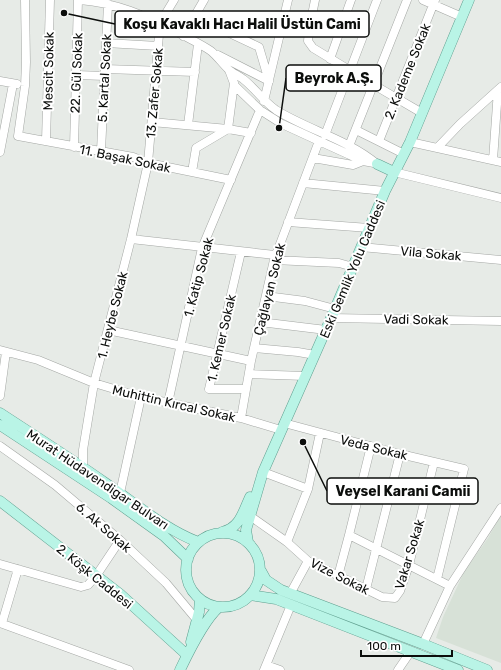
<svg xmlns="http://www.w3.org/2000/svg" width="501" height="670" font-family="Rubik,sans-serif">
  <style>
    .built { fill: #d7e1d7 }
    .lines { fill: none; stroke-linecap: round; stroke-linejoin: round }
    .minor-casing { stroke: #a4a7a4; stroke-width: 9 }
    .major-casing { stroke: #5f9f8f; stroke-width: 11 }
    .minor { stroke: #fff; stroke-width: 8 }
    .major { stroke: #b9f4e6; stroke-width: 10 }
    .labels { text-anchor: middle; stroke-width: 4; stroke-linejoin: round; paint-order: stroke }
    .street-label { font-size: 13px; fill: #0c0e0c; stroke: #fff }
    .leader { fill: none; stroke: #0c0e0c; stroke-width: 1.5 }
    .callout-dot { fill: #0c0e0c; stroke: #fff; stroke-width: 1.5 }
    .callout { fill: #fff; stroke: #0c0e0c; stroke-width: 1.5 }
    .callout-label { font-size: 14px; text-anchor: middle; font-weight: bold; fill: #0c0e0c }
  </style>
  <rect width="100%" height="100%" fill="#e7ebe7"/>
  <!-- built -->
  <path class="built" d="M501 515V663L436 638 443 617 464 572 488 538Z"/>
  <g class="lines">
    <!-- minor casing -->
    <g class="minor-casing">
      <path id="minor" d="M25 0 26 62 25 86 18 136 133 157 148 163 231 180
        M80 0C117 3 144 15 177 32 188 38 201 44 211 51 217 56 222 63 228 69 232 73 238 75 243 79 255 88 263 101 276 110 308 130 347 139 377 164
        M315 0 309 30 308 41 313 48 374 85 422 113
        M423 0 462 17
        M195 17 259 47 269 81
        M183 36 204 0
        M106 43 158 46
        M218 55 269 81
        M330 59 351 0
        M105 69 195 72
        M229 70 235 86 260 110 282 124 319 141 363 161 374 163
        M76 75 105 76
        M0 81 17 84
        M264 101 288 0
        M152 122 228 129 234 83
        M188 125 198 44
        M356 130 404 154
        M325 135 377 0
        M46 141 50 0
        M379 141 435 0
        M410 142 501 162
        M349 146 407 0
        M74 147 78 0
        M438 147 460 124 501 87
        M101 151 108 4
        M0 152 13 84
        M313 158 353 165 363 161 365 158
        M493 160 498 90
        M192 172 196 148 228 129 251 133
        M394 172 501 198
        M303 183 385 191
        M288 222 369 228
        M131 239 275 255
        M361 247 501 260
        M241 252 209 389H246
        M274 260 339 263 353 267
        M266 296 305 301 335 309
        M331 318 501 321
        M260 322 326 330
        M108 330 251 361
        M254 348 298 352 315 355
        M0 350 38 360 94 383 141 397 241 418 281 430
        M249 374 305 376
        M0 396 6 352
        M168 403 202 248 260 110
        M241 418 251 361 274 260 319 141
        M284 423 400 454 464 469 437 579
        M0 446 55 485 120 540 166 583 197 620
        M83 468V450L94 383 131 239 148 163 160 23 174 0
        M263 472 308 489
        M120 493 141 397
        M250 516 287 542 308 561 382 597 395 598 400 591 409 565 434 462
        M349 535 450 586
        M287 542 308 489 320 433
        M0 564 81 587 88 585 96 576 120 540
        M338 576 349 535 371 446
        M366 589 400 454
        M290 594 308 561
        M0 623 129 670
        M2 623 18 569
        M423 644 450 586 501 508
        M266 665 280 670
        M264 670 291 605
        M398 670 411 651"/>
    </g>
    <!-- major casing -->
    <g class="major-casing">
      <path id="major" d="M377 164 394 172
        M0 413C35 436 70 458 104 482 135 503 164 529 198 542
        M0 425 111 498 164 536 188 559
        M0 501 120 594 187 655
        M222 532C240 528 243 512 250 497
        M186 570a37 37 0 1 1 74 0a37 37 0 1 1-74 0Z
        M248 542 246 530 263 472 335 309 385 191 410 142 469 0
        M261 571 266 580 281 590 423 644 487 670
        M250 595 276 599 458 670
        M191 642 199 612 200 599
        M180 670C189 651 204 620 219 607"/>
    </g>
    <!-- minor -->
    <use href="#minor" class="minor"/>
    <!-- major -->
    <use href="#major" class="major"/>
  </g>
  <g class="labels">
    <!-- street labels -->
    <g class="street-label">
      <text transform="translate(48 71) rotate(-89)" y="5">Mescit Sokak</text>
      <text transform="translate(407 71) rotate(-68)" y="5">2. Kademe Sokak</text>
      <text transform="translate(76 73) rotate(-88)" y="5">22. Gül Sokak</text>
      <text transform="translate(104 78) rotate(-87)" y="5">5. Kartal Sokak</text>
      <text transform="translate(154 93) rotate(-85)" y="5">13. Zafer Sokak</text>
      <text transform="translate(125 158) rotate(12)" y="5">11. Başak Sokak</text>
      <text transform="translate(431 253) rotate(5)" y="5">Vila Sokak</text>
      <text transform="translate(352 269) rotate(-67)" y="5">Eski Gemlik Yolu Caddesi</text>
      <text transform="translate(198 277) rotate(-75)" y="5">1. Katip Sokak</text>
      <text transform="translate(269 289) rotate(-76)" y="5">Çağlayan Sokak</text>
      <text transform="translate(112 315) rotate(-76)" y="5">1. Heybe Sokak</text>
      <text transform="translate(416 319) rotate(1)" y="5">Vadi Sokak</text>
      <text transform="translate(221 338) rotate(-77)" y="5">1. Kemer Sokak</text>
      <text transform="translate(174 403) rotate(13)" y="5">Muhittin Kırcal Sokak</text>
      <text transform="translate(374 447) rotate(14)" y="5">Veda Sokak</text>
      <text transform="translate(98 479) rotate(34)" y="5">Murat Hüdavendigar Bulvarı</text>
      <text transform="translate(104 527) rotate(41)" y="5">6. Ak Sokak</text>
      <text transform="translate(409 554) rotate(-73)" y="5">Vakar Sokak</text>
      <text transform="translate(95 576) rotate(39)" y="5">2. Köşk Caddesi</text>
      <text transform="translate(340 576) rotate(27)" y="5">Vize Sokak</text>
    </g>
  </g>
  <!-- callouts -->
  <path class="leader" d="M64 13L115 24M279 128L286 78M303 442L327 491"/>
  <g class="callout-dot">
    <circle cx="64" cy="13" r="4"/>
    <circle cx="279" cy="128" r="4"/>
    <circle cx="303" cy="442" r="4"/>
  </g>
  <g class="callout">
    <rect x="115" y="11" width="254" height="26" rx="4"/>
    <rect x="286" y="65" width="95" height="26" rx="4"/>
    <rect x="327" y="478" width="151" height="26" rx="4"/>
  </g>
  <g class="callout-label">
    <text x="242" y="29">Koşu Kavaklı Hacı Halil Üstün Cami</text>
    <text x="334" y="83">Beyrok A.Ş.</text>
    <text x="403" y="496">Veysel Karani Camii</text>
  </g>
  <!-- scale -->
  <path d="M361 650v6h91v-6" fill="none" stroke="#0c0e0c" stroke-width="2"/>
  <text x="367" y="650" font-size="12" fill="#0c0e0c" stroke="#ffffff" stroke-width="3" paint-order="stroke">100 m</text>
</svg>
